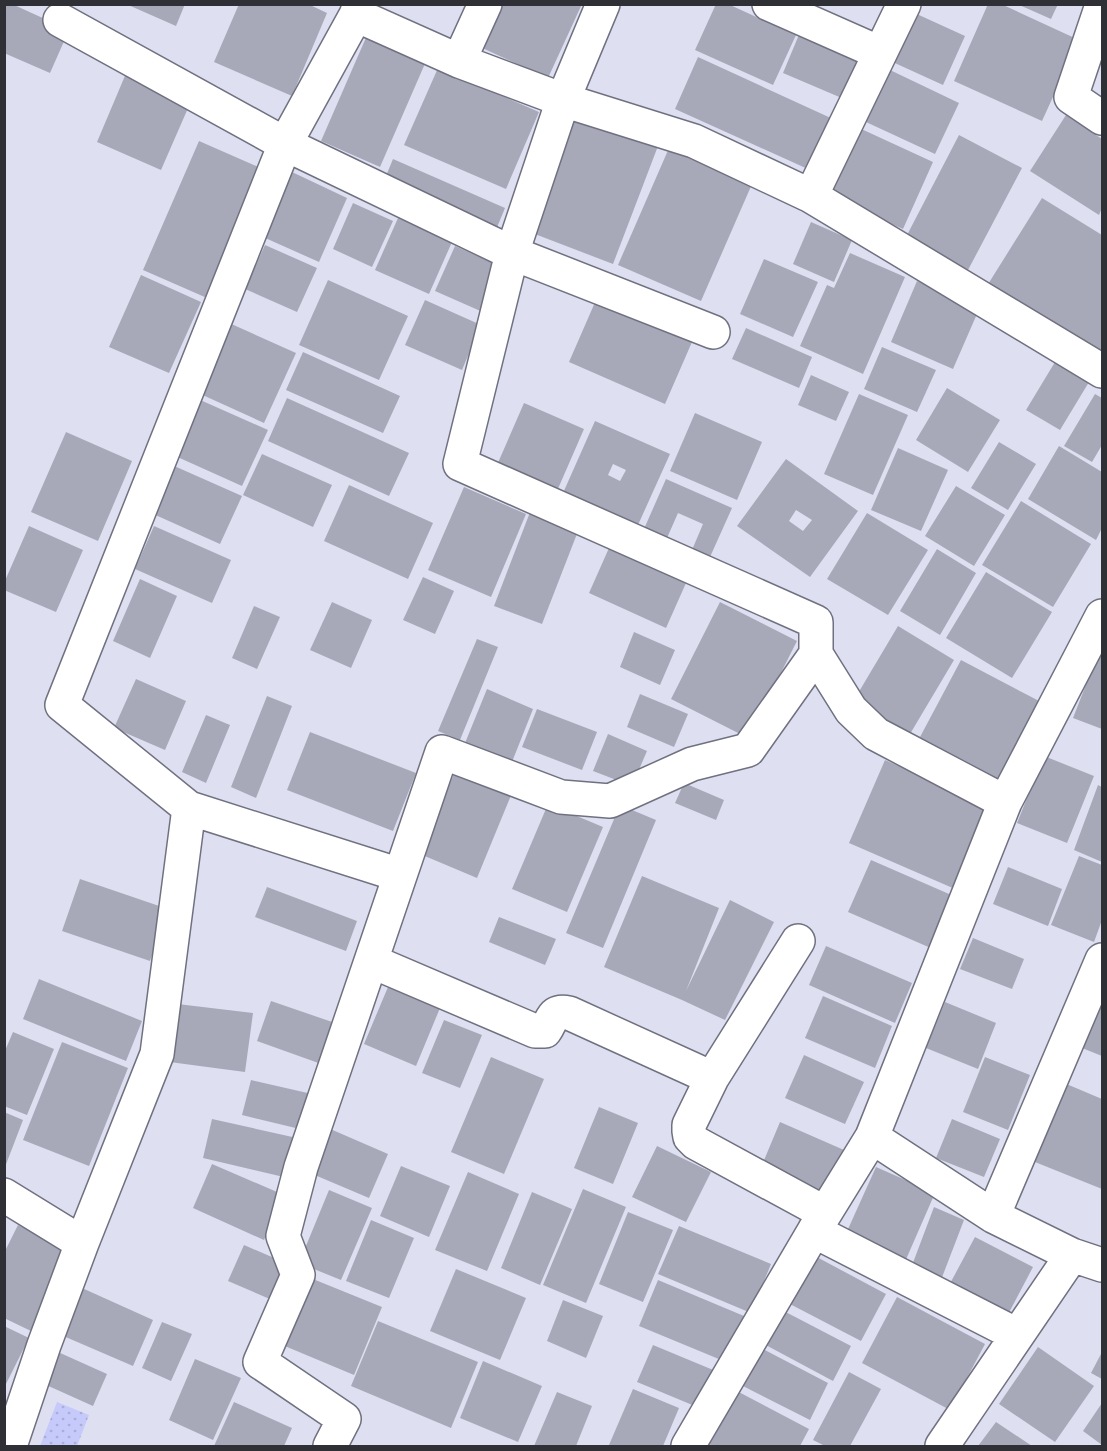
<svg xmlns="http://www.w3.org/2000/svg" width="1107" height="1451" font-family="Arial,sans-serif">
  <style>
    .green { fill: url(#green-dots) }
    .building { fill: #a7a9b9; fill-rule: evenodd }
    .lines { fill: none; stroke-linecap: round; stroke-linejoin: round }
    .minor-casing { stroke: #6f7180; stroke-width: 36 }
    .minor { stroke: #fff; stroke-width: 33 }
  </style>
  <defs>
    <pattern id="green-dots" width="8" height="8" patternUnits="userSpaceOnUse" patternTransform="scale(1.5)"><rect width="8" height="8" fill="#c5cafa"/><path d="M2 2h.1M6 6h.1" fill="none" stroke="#aaaed7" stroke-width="1.8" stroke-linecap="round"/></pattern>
  </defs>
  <rect width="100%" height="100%" fill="#dee0f1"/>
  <!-- green -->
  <path class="green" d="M57 1402 89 1415 77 1446H40Z"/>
  <!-- building -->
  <path class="building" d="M6 4H12L69 30 50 73 4 53V8Z
    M126 4H185L176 26Z
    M239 4H308L327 13 292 96 214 62Z
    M497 4H582L548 78 478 46Z
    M716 4H728L796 35 773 85 695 50Z
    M988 4H1001L1079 40 1042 121 954 81Z
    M1017 4H1058L1051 19Z
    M908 10 965 36 943 85 886 59Z
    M803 25 864 51 844 99 783 73Z
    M368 33 427 59 380 167 321 141Z
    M698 57 833 119 810 170 675 109Z
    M438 68 539 112 506 189 404 145Z
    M890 70 959 103 935 154 866 122Z
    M127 71 192 99 161 170 97 142Z
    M572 113 658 146 613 264 527 231Z
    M1066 115 1102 139V208L1099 215 1030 171Z
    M857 127 933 162 903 229 826 195Z
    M959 135 1022 168 968 270 906 237Z
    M199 141 263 169 207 298 143 270Z
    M669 148 752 184 701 301 618 265Z
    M393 159 505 208 493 237 381 188Z
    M292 172 347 198 319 262 263 237Z
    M1042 198 1102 235V361L985 289Z
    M353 203 393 221 372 267 333 249Z
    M398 218 452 242 429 294 375 270Z
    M811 222 852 240 834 282 793 264Z
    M265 245 317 268 297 312 245 289Z
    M455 246 504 268 485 313 435 291Z
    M850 253 905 277 863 374 800 346 827 285 834 288Z
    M764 259 818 282 793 337 740 314Z
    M141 275 201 302 169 373 109 347Z
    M328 280 408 316 379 380 299 345Z
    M917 281 980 307 953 369 891 342Z
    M425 300 481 325 462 370 405 345Z
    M596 300 692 342 665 404 569 362Z
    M227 322 296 353 264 423 196 392Z
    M746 328 812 357 799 388 732 359Z
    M882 347 936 370 917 412 864 389Z
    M303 352 400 396 383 433 286 390Z
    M1055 362 1089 382 1060 430 1026 410Z
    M811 375 849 392 836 421 798 405Z
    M947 388 1000 420 968 472 916 440Z
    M859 394 908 415 873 495 824 474Z
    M1095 394 1102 398V445L1092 462 1064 446Z
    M287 398 409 453 389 496 268 441Z
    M198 399 268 430 242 486 173 455Z
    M524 403 584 429 557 491 497 465Z
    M695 413 762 442 737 500 670 471Z
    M595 421 670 454 638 525 563 493ZM613 464 626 470 620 481 608 475Z
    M66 432 132 461 98 541 31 512Z
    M999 442 1036 464 1008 510 971 488Z
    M1059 446 1102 472V528L1096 540 1028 499Z
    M898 448 948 470 921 531 871 510Z
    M262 454 332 485 313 527 243 495Z
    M786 459 858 511 810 577 737 526ZM796 510 812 520 803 531 789 521Z
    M172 465 242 496 220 544 151 513Z
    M666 479 732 508 710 557 692 550 703 524 678 513 667 538 644 529Z
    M349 485 433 523 408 579 324 541Z
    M956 486 1005 515 974 566 925 536Z
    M464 487 526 514 491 597 428 570Z
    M1021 501 1091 544 1053 607 982 565Z
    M532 507 580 526 542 624 494 606Z
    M867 513 928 550 888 615 827 579Z
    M29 526 83 550 56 612 4 590V583Z
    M154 526 231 560 212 603 135 569Z
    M609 548 686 583 666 628 589 593Z
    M937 549 976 573 940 635 900 611Z
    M986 572 1052 612 1012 678 946 638Z
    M423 577 454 591 435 634 403 620Z
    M140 579 177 596 150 658 113 641Z
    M332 602 372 620 351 668 310 650Z
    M720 602 797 641 748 738 671 699Z
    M254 606 280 617 257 669 232 658Z
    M898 626 954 660 910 734 854 700Z
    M634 632 675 650 660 685 620 667Z
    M477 639 498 647 460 740 438 731Z
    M1098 654 1102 655V729L1073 718Z
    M961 660 1041 702 1000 779 920 737Z
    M136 679 186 701 165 750 114 728Z
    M487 689 533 709 510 767 463 748Z
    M640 694 688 714 674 747 627 727Z
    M267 696 292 706 256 798 231 787Z
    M537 709 597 732 582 770 522 747Z
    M206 715 230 725 206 783 182 772Z
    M310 732 416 773 393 831 287 790Z
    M608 734 647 751 632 786 593 771Z
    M1044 756 1094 776 1067 843 1017 823Z
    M885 760 991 806 955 889 849 843Z
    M456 769 512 793 477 878 420 854Z
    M684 783 724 800 716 820 675 803Z
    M1098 785 1102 787V862L1074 850Z
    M548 804 603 827 567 912 512 889Z
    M620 805 656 820 603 948 566 933Z
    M1079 856 1102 865V920L1094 942 1051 925Z
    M871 860 956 897 933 949 848 912Z
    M1008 867 1062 889 1048 926 993 904Z
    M642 876 719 908 686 991 730 900 774 922 725 1020 682 1000 604 967Z
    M80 879 168 909 150 961 62 931Z
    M267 887 357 921 346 951 255 917Z
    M499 917 556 939 545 965 489 942Z
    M973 938 1024 959 1012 989 960 969Z
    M826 946 912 983 895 1023 809 985Z
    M39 979 142 1021 126 1061 23 1019Z
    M1102 983V1056L1077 1046Z
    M388 987 440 1008 416 1066 364 1044Z
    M823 996 892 1026 875 1068 805 1038Z
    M271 1001 338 1024 324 1065 257 1041Z
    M945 1002 996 1023 978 1069 926 1048Z
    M169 1003 253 1013 245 1072 162 1061Z
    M444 1020 482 1035 460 1088 422 1073Z
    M13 1032 54 1049 27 1115 4 1106V1053Z
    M62 1042 128 1068 89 1166 23 1140Z
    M804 1055 864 1082 845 1124 785 1098Z
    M491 1057 544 1079 504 1174 451 1152Z
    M985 1057 1030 1075 1008 1130 963 1112Z
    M251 1080 312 1094 304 1130 242 1115Z
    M1057 1080 1102 1099V1189L1025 1158Z
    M599 1107 638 1123 613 1184 574 1168Z
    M4 1112 23 1120 5 1167H4Z
    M212 1119 297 1138 288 1178 203 1158Z
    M952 1119 1000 1139 984 1177 936 1158Z
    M780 1122 844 1150 825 1193 762 1165Z
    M328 1128 388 1154 369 1198 310 1173Z
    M657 1146 711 1172 686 1222 632 1197Z
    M212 1164 284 1195 264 1240 193 1208Z
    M401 1166 450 1186 429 1237 380 1216Z
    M876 1167 935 1193 904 1264 844 1238Z
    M468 1172 519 1194 487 1271 435 1250Z
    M583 1189 626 1207 586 1303 543 1285Z
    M329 1190 372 1208 341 1280 299 1263Z
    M532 1192 572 1209 540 1285 501 1268Z
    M934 1207 964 1220 941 1280 911 1268Z
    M628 1212 673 1230 643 1302 599 1284Z
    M371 1220 414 1238 389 1298 346 1281Z
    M18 1225 72 1251 33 1332 4 1318V1253Z
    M679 1226 771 1264 751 1313 658 1274Z
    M975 1237 1033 1267 1004 1322 946 1291Z
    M244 1245 288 1264 272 1300 228 1281Z
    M813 1255 886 1294 861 1341 788 1303Z
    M456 1269 526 1298 500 1360 430 1331Z
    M308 1277 382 1307 354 1375 280 1344Z
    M658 1280 744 1316 726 1362 639 1326Z
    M82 1288 153 1320 133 1366 61 1335Z
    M897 1297 985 1344 950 1410 862 1363Z
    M563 1300 603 1316 586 1358 547 1341Z
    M778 1308 851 1346 833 1381 760 1342Z
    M378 1321 478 1362 451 1428 351 1386Z
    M162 1322 192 1334 171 1381 142 1368Z
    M4 1326 29 1338 4 1388Z
    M653 1345 718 1372 702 1409 637 1382Z
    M1038 1347 1094 1386 1055 1442 999 1404Z
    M761 1348 828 1383 810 1420 741 1385Z
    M58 1352 107 1374 93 1406 44 1384Z
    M1102 1352V1379L1091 1373Z
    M195 1359 241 1378 213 1440 169 1420Z
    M483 1361 542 1386 518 1442 460 1418Z
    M849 1372 881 1389 850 1446H825L813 1440Z
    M633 1389 679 1408 663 1446H614L609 1445Z
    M733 1389 809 1429 800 1446H713L706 1443Z
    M557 1392 592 1406 576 1446H534Z
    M234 1402 292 1428 284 1446H214Z
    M1102 1403V1445L1083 1431Z
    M996 1422 1032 1446H978Z"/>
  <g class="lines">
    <!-- minor casing -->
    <g class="minor-casing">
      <path id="minor" d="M603 4 563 100 512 253 460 464 816 622V654L851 710 876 734 1005 802
        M769 4 880 53
        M1102 5 1071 97 1102 118
        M356 15 459 61 563 100 694 141 811 196 1102 371
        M60 20 285 144 512 253 713 332
        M459 61 485 4
        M811 196 904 4
        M189 808 400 875
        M798 941 712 1078 689 1125V1131L690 1137 696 1143 825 1213
        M371 961 535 1031H545C553 1020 551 1009 569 1013L712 1078
        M872 1137 993 1216 1072 1255 1102 1265
        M4 1195 82 1243
        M993 1216 1102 960
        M814 1231 1017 1335
        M10 1446 44 1345 82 1243 157 1054 189 808 62 705 285 144 356 15 360 4
        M330 1446 344 1419 260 1362 298 1275 283 1236 301 1167 442 752 561 797 610 801 692 764 748 750 816 654
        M688 1446 814 1231 872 1137 1005 802 1102 616
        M942 1446 1072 1255"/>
    </g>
    <!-- minor -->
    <use href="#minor" class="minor"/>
  </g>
  <!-- border -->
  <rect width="1107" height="1451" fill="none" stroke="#2f2f36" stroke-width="12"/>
</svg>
